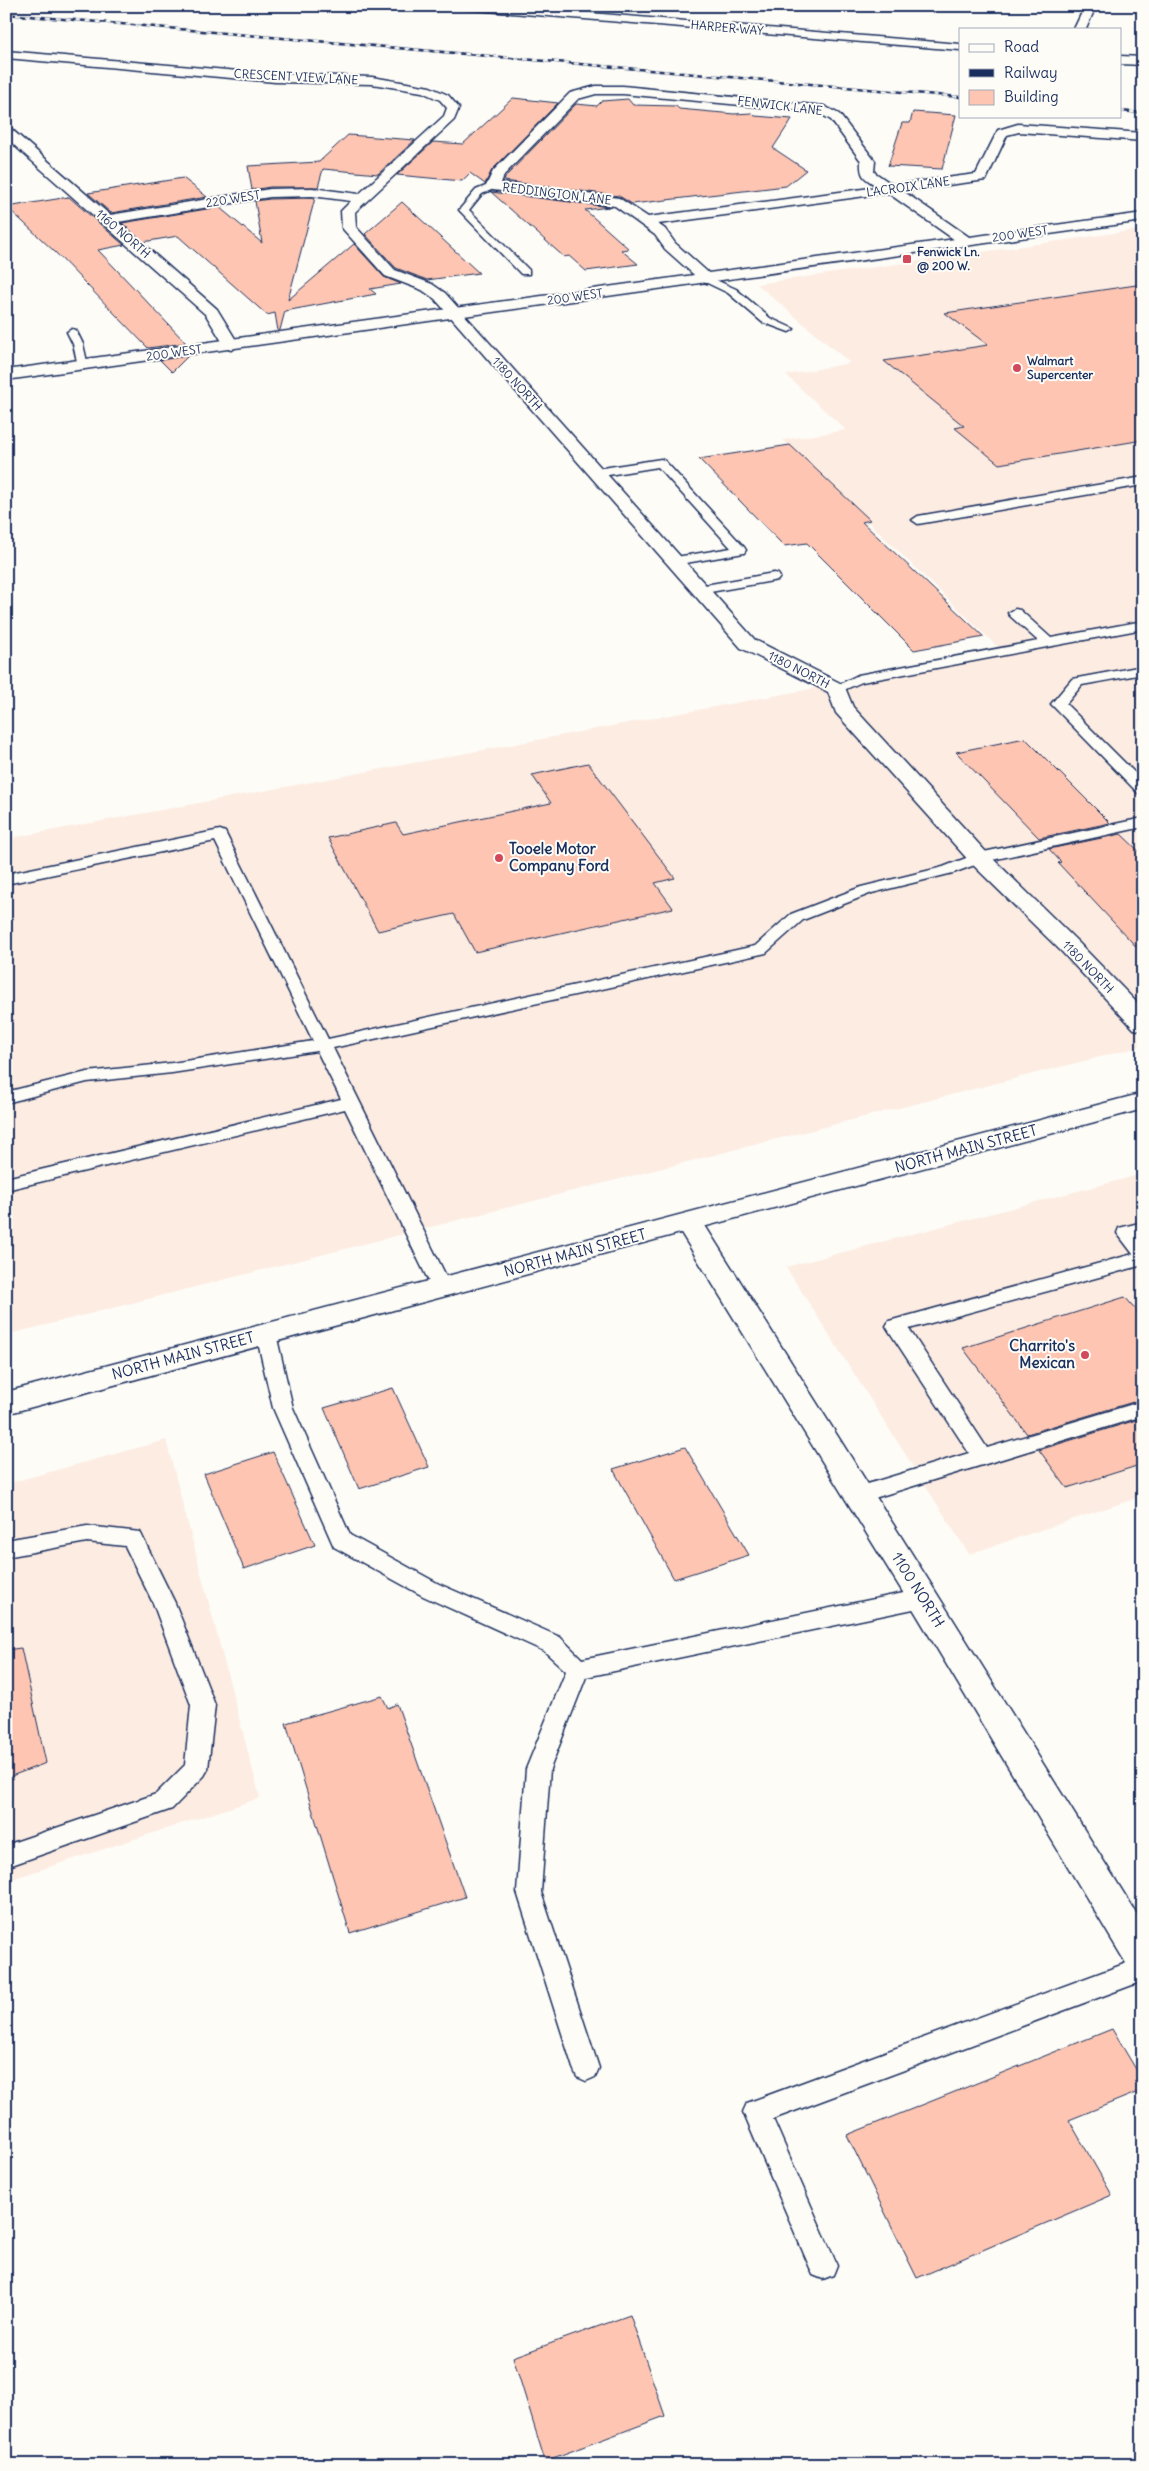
<svg xmlns="http://www.w3.org/2000/svg" width="1149" height="2471" font-family="Delius,sans-serif">
  <style>
    .built { fill: #fdece2 }
    .building { fill: #fec6b2; stroke: #1b2f5e }
    .lines { fill: none; stroke-linecap: round; stroke-linejoin: round }
    .lane-casing { stroke: #1b2f5e; stroke-width: 3 }
    .street-casing { stroke: #1b2f5e; stroke-width: 3 }
    .secondary-casing { stroke: #1b2f5e; stroke-width: 3 }
    .highway-casing { stroke: #1b2f5e; stroke-width: 3 }
    .lane { fill: #fdfcf7; fill-rule: evenodd }
    .street { fill: #fdfcf7; fill-rule: evenodd }
    .secondary { fill: #fdfcf7; fill-rule: evenodd }
    .highway { fill: #fdfcf7; fill-rule: evenodd }
    .rail-casing { stroke: #1b2f5e; stroke-width: 2.5 }
    .rail { stroke: #fdfcf7; stroke-width: 2; stroke-dasharray: 5; stroke-linecap: butt }
    .poi-dot { fill: #d1495b; stroke: #fdfcf7; stroke-width: 2 }
    .labels { text-anchor: middle; stroke-width: 4; stroke-linejoin: round; paint-order: stroke }
    .far-street-label { font-size: 12px; fill: #1b2f5e; stroke: #fdfcf7 }
    .far-poi-label { font-size: 12px; font-weight: bold; fill: #1b2f5e; stroke: #fdfcf7; text-anchor: start }
    .poi-label { font-size: 15px; font-weight: bold; fill: #1b2f5e; stroke: #fdfcf7; text-anchor: start }
    .street-label { font-size: 15px; fill: #1b2f5e; stroke: #fdfcf7 }
  </style>
  <rect width="100%" height="100%" fill="#fdfcf7"/>
  <filter id="ink" filterUnits="userSpaceOnUse"><feTurbulence type="fractalNoise" baseFrequency=".02" numOctaves="2"/><feDisplacementMap in="SourceGraphic" scale="10" xChannelSelector="R" yChannelSelector="G"/><feConvolveMatrix kernelMatrix="1 2 1 2 8 2 1 2 1" color-interpolation-filters="sRGB"/></filter>
  <g filter="url(#ink)">
    <!-- built -->
    <path class="built" d="M1143 229V1046L6 1335V839L1004 653 783 440 846 430 786 375 850 363 757 284Z
      M1143 1174V1496L969 1554 786 1267Z
      M166 1440 260 1798 6 1881V1484Z"/>
    <!-- building -->
    <path class="building" d="M513 98 558 103 492 170 485 184 470 173 462 181 397 175 433 142 463 144Z
      M628 99 633 105 676 106 679 109 734 114 752 113 755 116 792 119 773 148 806 170 786 186 632 204 619 196 504 181 506 176 576 104 597 106 602 101Z
      M913 112 956 115 942 169 888 166 902 123H910Z
      M348 135 415 140 378 174 323 169 318 187H270L252 190 248 166 319 162Z
      M183 178 207 197 111 213 88 193Z
      M491 192 609 207 585 210 629 249 621 250 638 264 586 271 569 256 564 257Z
      M69 197 124 245 98 250 186 343 148 348 55 252 7 207Z
      M315 198 288 300 354 244 384 277 401 284 370 289 376 294 285 311 280 330 278 331 275 313 267 315 178 236 143 242 122 223 219 207 262 243 255 201 270 199Z
      M402 202 479 273 427 280 396 268 365 234Z
      M1143 284V440L999 464 955 428 964 426 884 361 988 345 945 313Z
      M188 356 172 372 160 360Z
      M790 445 870 520 862 522 984 637 914 650 807 543 784 546 699 459Z
      M1025 738 1110 823 1039 838 956 752Z
      M588 763 675 878 655 883 673 908 475 952 454 914 378 931 328 838 396 823 403 834 551 803 532 775Z
      M1121 834 1143 855V954L1058 863 1061 862 1049 849Z
      M1125 1297 1143 1318V1399L1027 1434 963 1348Z
      M393 1388 429 1467 359 1489 324 1408Z
      M1143 1418V1464L1067 1488 1039 1450Z
      M685 1447 749 1555 674 1579 613 1469Z
      M273 1452 315 1545 244 1569 204 1474Z
      M21 1648 46 1763 6 1778V1650Z
      M382 1696 388 1708 397 1704 465 1897 350 1933 286 1723Z
      M1112 2029 1143 2081V2090L1069 2120 1112 2195 917 2278 847 2135Z
      M630 2315 665 2416 545 2461 513 2357Z"/>
    <g class="lines">
      <!-- lane casing -->
      <g class="lane-casing">
        <path id="lane" d="M493 183 498 186 496 188 482 194 469 210 529 270V274H521L459 210 476 190Z
          M707 276 736 289 770 318 794 329 789 332 762 322 728 293 703 281V277Z
          M72 329 76 330 83 344 88 366 87 368 83 369 78 366 73 344 67 332Z
          M661 459 665 461 744 547 746 550 744 553 674 565 670 564 668 561 670 558 731 548 658 467 596 477 590 473 596 469Z
          M1143 477V485L918 524 912 520 918 516Z
          M774 573 778 574 780 577 778 580 699 594 693 590 699 586Z
          M1015 609 1020 610 1051 638 1143 621V629L862 682 837 693 830 689 858 675 1038 641 1010 616 1008 613Z
          M1143 666V674L1082 685 1066 704 1143 781V794L1138 793 1051 704 1072 679Z
          M1143 818V827L983 862 953 873 872 893 803 920 766 953 333 1048 452 1288 449 1293 442 1295 435 1293 432 1288 345 1109 6 1190V1178L341 1099 317 1051 172 1073 87 1082 6 1103V1092L87 1072 172 1063 313 1041 215 841 6 884V874L220 830 225 832 328 1039 755 946 791 914 861 887 943 867 979 853Z
          M1143 1222V1235L1139 1236 1143 1240V1265L909 1329 987 1448 1143 1401V1416L858 1503 851 1501 847 1495 851 1489 969 1453 889 1331 886 1326 889 1321 1133 1254 1117 1233 1119 1228Z
          M266 1327 273 1329 276 1334 293 1408 350 1535 439 1584 560 1637 582 1659 923 1589 931 1592 934 1598 931 1604 923 1607 586 1677 550 1769 541 1892 599 2068 595 2077 586 2081 577 2077 573 2068 517 1892 526 1769 566 1671 544 1651 423 1596 334 1547 273 1408 256 1334 259 1329Z
          M87 1526 140 1532 175 1603 215 1705 208 1769 204 1776 172 1809 6 1867V1845L156 1794 185 1765 191 1705 153 1603 125 1546 87 1542 6 1557V1540Z
          M1143 1957V1981L773 2119 837 2265 833 2275 823 2279 813 2275 743 2112 747 2103Z"/>
      </g>
      <!-- street casing -->
      <g class="street-casing">
        <path id="street" d="M458 6H506L960 44V50L463 9Z
          M1085 6H1096L1086 29H1074Z
          M6 51 275 74 372 77 430 87 448 95 459 108 454 120 355 212 356 227 395 270 432 284 445 293 755 640 844 685 853 707 987 853 1078 942 1143 1009V1031L1134 1029 1062 952 971 863 836 713 828 692 741 648 435 299 422 290 385 276 342 228 341 211 351 201 312 196 270 197 118 222 217 309 239 345 231 350 226 348 206 315 6 138V127L10 128 110 215 270 189 312 188 359 194 444 116 447 108 440 100 422 92 372 84 275 82 6 58Z
          M1120 56 1143 57V65L1120 64Z
          M596 86H623L824 106 839 114 875 161 874 172 893 185 976 174 998 130 1018 124 1143 133V141L1019 132 1007 135 986 180 903 191 972 239 974 242 967 246 962 245 888 193 658 224 665 229 675 243 712 276 714 279 707 283 702 282 665 249 655 235 615 206 493 190 486 186 493 171 570 93ZM596 94H623L817 112 831 120 861 161C860 178 865 178 878 187L648 217 619 198 501 183 504 175 578 99Z
          M689 1214 699 1216 934 1589 1143 1924V1975L1130 1970 912 1607 675 1223 679 1216Z"/>
      </g>
      <!-- secondary casing -->
      <g class="secondary-casing">
        <path id="secondary" d="M1143 213V221L6 380V370Z"/>
      </g>
      <!-- highway casing -->
      <g class="highway-casing">
        <path id="highway" d="M1143 1093V1109L6 1414V1392Z"/>
      </g>
      <!-- lane -->
      <use href="#lane" class="lane"/>
      <!-- street -->
      <use href="#street" class="street"/>
      <!-- secondary -->
      <use href="#secondary" class="secondary"/>
      <!-- highway -->
      <use href="#highway" class="highway"/>
      <!-- rail casing -->
      <g class="rail-casing">
        <path id="rail" d="M6 14 960 97
          M1120 111 1143 113"/>
      </g>
      <!-- rail -->
      <use href="#rail" class="rail"/>
    </g>
  </g>
  <!-- markers -->
  <g class="poi-dot">
    <rect x="902" y="254" width="10" height="10" rx="2.5"/>
    <circle cx="1017" cy="368" r="5"/>
    <circle cx="499" cy="858" r="5"/>
    <circle cx="1085" cy="1355" r="5"/>
  </g>
  <g class="labels">
    <!-- far-street labels -->
    <g class="far-street-label">
      <text transform="translate(727 28) rotate(5)" y="4">HARPER WAY</text>
      <text transform="translate(296 77) rotate(3)" y="4">CRESCENT VIEW LANE</text>
      <text transform="translate(780 106) rotate(7)" y="4">FENWICK LANE</text>
      <text transform="translate(908 187) rotate(-8)" y="4">LACROIX LANE</text>
      <text transform="translate(557 194) rotate(7)" y="4">REDDINGTON LANE</text>
      <text transform="translate(233 199) rotate(-9)" y="4">220 WEST</text>
      <text transform="translate(123 234) rotate(41)" y="4">1160 NORTH</text>
      <text transform="translate(1020 234) rotate(-8)" y="4">200 WEST</text>
      <text transform="translate(575 297) rotate(-8)" y="4">200 WEST</text>
      <text transform="translate(174 353) rotate(-8)" y="4">200 WEST</text>
      <text transform="translate(517 384) rotate(48)" y="4">1180 NORTH</text>
      <text transform="translate(799 670) rotate(27)" y="4">1180 NORTH</text>
      <text transform="translate(1088 967) rotate(46)" y="4">1180 NORTH</text>
    </g>
    <!-- far-poi labels -->
    <g class="far-poi-label">
      <text x="917" y="256">Fenwick Ln.<tspan x="917" dy="14">@ 200 W.</tspan></text>
      <text x="1027" y="365">Walmart<tspan x="1027" dy="14">Supercenter</tspan></text>
    </g>
    <!-- poi labels -->
    <g class="poi-label">
      <text x="509" y="854">Tooele Motor<tspan x="509" dy="17">Company Ford</tspan></text>
      <text x="1075" y="1351" text-anchor="end">Charrito's<tspan x="1075" dy="17">Mexican</tspan></text>
    </g>
    <!-- street labels -->
    <g class="street-label">
      <text transform="translate(966 1149) rotate(-15)" y="5">NORTH MAIN STREET</text>
      <text transform="translate(575 1253) rotate(-15)" y="5">NORTH MAIN STREET</text>
      <text transform="translate(183 1356) rotate(-15)" y="5">NORTH MAIN STREET</text>
      <text transform="translate(918 1590) rotate(58)" y="5">1100 NORTH</text>
    </g>
  </g>
  <!-- margin -->
  <rect width="1149" height="2471" fill="none" stroke="#fdfcf7" stroke-width="25"/>
  <rect x="12" y="12" width="1124" height="2446" fill="none" stroke="#1b2f5e" stroke-width="2" filter="url(#ink)"/>
  <!-- legend -->
  <rect x="959" y="28" width="162" height="90" fill="#fdfcf7" stroke="#a3aaba"/>
  <rect x="969" y="44" width="25" height="8" fill="#fdfcf7" stroke="#a3aaba"/>
  <text x="1004" y="52" font-size="15" fill="#1b2f5e">Road</text>
  <rect x="969" y="69" width="25" height="8" fill="#1b2f5e" stroke="#a3aaba"/>
  <text x="1004" y="78" font-size="15" fill="#1b2f5e">Railway</text>
  <rect x="969" y="90" width="25" height="15" fill="#fec6b2" stroke="#a3aaba"/>
  <text x="1004" y="102" font-size="15" fill="#1b2f5e">Building</text>
</svg>
